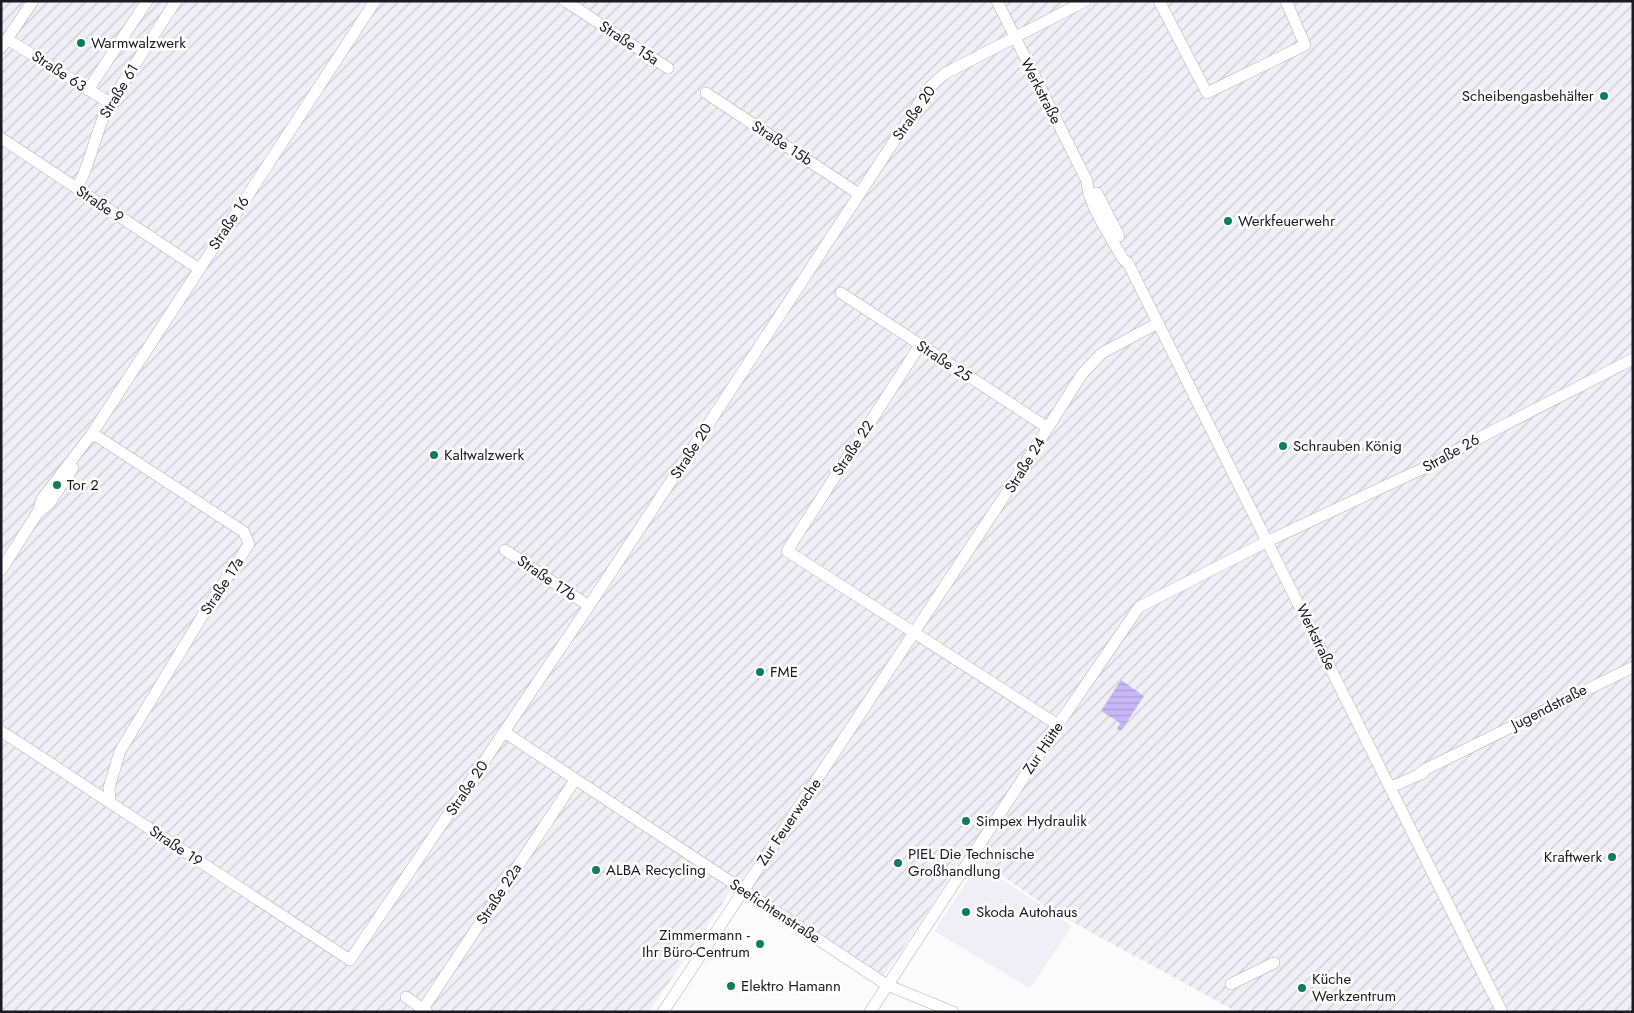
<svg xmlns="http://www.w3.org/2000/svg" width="1634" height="1013" font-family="Jost,sans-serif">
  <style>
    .built { fill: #f0eff6 }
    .industrial { fill: url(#industrial-furrows) }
    .water { fill: url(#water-rules) }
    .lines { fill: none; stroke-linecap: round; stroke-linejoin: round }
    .minor-casing { stroke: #b2adc6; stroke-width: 12 }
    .minor { stroke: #fff; stroke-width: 11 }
    .poi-dot { fill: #0f7d58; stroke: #fff; stroke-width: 2 }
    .labels { text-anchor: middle; stroke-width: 5; stroke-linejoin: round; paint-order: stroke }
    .poi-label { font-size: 15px; fill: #1b1922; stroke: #fff; text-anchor: start }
    .street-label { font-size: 15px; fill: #1b1922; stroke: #fff }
  </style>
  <defs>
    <pattern id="industrial-furrows" width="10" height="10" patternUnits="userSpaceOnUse" patternTransform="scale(1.25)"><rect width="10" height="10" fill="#f0eff6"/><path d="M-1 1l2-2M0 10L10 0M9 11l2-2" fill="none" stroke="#cdccd3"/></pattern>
    <pattern id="water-rules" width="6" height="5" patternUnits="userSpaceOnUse" patternTransform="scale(1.25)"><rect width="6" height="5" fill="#c7b7f7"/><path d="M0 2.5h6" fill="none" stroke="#aa9dd3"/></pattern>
  </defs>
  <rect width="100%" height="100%" fill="#fbfbfb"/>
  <!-- built -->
  <path class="built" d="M979 864 1072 926 1030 988 934 931Z"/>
  <!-- industrial -->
  <path class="industrial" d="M1 1H1633V1012H1237L1052 911 968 851 878 985 733 887 649 1012H1Z"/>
  <!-- water -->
  <path class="water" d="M1121 680 1144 696 1121 731 1117 729 1120 723 1101 711Z"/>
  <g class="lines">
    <!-- minor casing -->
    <g class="minor-casing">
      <path id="minor" d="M565 1 668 68
        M997 1 1087 181C1087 203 1112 239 1123 259L1128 263 1502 1012
        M1159 1 1207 93 1305 45 1286 1
        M7 39 110 103
        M1 48 33 1
        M88 90 147 1
        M706 93 859 194
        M1 138 199 269
        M77 188C92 161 95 131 110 103L176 1
        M1097 193 1119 236
        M841 293 1048 428
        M920 345 787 551 1058 725
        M91 435 98 437 244 532 249 544 206 610 120 751 109 788 110 801
        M38 512 49 504 73 468
        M505 550 589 606
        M1 570 38 512 42 499 91 435 375 1
        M1 731 350 960 589 606 929 88 944 74 1085 1
        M504 732 887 985 953 1012
        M1418 775 1426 769 1633 667
        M1391 787 1423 773
        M1231 984 1274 963
        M406 997 427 1012
        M423 1009 575 780
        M663 1012 1005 495 1082 374 1102 353 1158 323
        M870 1012 1058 725 1139 607 1268 541 1426 467 1479 438 1633 359"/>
    </g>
    <!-- minor -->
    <use href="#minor" class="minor"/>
  </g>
  <!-- markers -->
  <g class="poi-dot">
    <circle cx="81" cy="43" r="5"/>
    <circle cx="1604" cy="96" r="5"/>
    <circle cx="1228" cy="221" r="5"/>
    <circle cx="1283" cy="446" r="5"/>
    <circle cx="434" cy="455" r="5"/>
    <circle cx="57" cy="485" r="5"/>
    <circle cx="760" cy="672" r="5"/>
    <circle cx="966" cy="821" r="5"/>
    <circle cx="1612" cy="857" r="5"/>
    <circle cx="898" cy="863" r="5"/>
    <circle cx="596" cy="870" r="5"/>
    <circle cx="966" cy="912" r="5"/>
    <circle cx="760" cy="944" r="5"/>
    <circle cx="731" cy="986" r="5"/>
    <circle cx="1302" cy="988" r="5"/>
  </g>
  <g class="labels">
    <!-- poi labels -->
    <g class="poi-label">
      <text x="91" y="48">Warmwalzwerk</text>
      <text x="1594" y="101" text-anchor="end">Scheibengasbehälter</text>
      <text x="1238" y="226">Werkfeuerwehr</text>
      <text x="1293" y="451">Schrauben König</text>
      <text x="444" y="460">Kaltwalzwerk</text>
      <text x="67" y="490">Tor 2</text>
      <text x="770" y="677">FME</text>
      <text x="976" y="826">Simpex Hydraulik</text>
      <text x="908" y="859">PIEL Die Technische<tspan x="908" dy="17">Großhandlung</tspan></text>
      <text x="1602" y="862" text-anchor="end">Kraftwerk</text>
      <text x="606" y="875">ALBA Recycling</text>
      <text x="976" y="917">Skoda Autohaus</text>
      <text x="750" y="940" text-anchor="end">Zimmermann -<tspan x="750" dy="17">Ihr Büro-Centrum</tspan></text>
      <text x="1312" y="984">Küche<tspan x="1312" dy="17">Werkzentrum</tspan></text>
      <text x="741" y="991">Elektro Hamann</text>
    </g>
    <!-- street labels -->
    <g class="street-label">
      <text transform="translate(629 43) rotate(33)" y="5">Straße 15a</text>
      <text transform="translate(59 71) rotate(33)" y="5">Straße 63</text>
      <text transform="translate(119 91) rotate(-59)" y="5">Straße 61</text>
      <text transform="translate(1041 91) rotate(63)" y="5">Werkstraße</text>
      <text transform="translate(914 113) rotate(-55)" y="5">Straße 20</text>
      <text transform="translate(782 143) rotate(33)" y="5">Straße 15b</text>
      <text transform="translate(100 204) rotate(34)" y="5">Straße 9</text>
      <text transform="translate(229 223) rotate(-57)" y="5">Straße 16</text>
      <text transform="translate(944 361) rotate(33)" y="5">Straße 25</text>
      <text transform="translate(853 448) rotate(-57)" y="5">Straße 22</text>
      <text transform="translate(691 451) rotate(-57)" y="5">Straße 20</text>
      <text transform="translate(1451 453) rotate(-29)" y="5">Straße 26</text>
      <text transform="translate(1025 465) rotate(-58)" y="5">Straße 24</text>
      <text transform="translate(547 578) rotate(34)" y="5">Straße 17b</text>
      <text transform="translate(222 586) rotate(-57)" y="5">Straße 17a</text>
      <text transform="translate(1316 637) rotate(64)" y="5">Werkstraße</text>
      <text transform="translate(1549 707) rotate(-27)" y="5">Jugendstraße</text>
      <text transform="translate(1043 748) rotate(-56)" y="5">Zur Hütte</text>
      <text transform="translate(467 788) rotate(-56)" y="5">Straße 20</text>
      <text transform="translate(789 822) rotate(-56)" y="5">Zur Feuerwache</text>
      <text transform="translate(176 846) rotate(34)" y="5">Straße 19</text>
      <text transform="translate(499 894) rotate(-57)" y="5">Straße 22a</text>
      <text transform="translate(775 911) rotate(33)" y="5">Seefichtenstraße</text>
    </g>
  </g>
  <!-- border -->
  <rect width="1634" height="1013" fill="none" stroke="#1b1922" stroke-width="5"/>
</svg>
